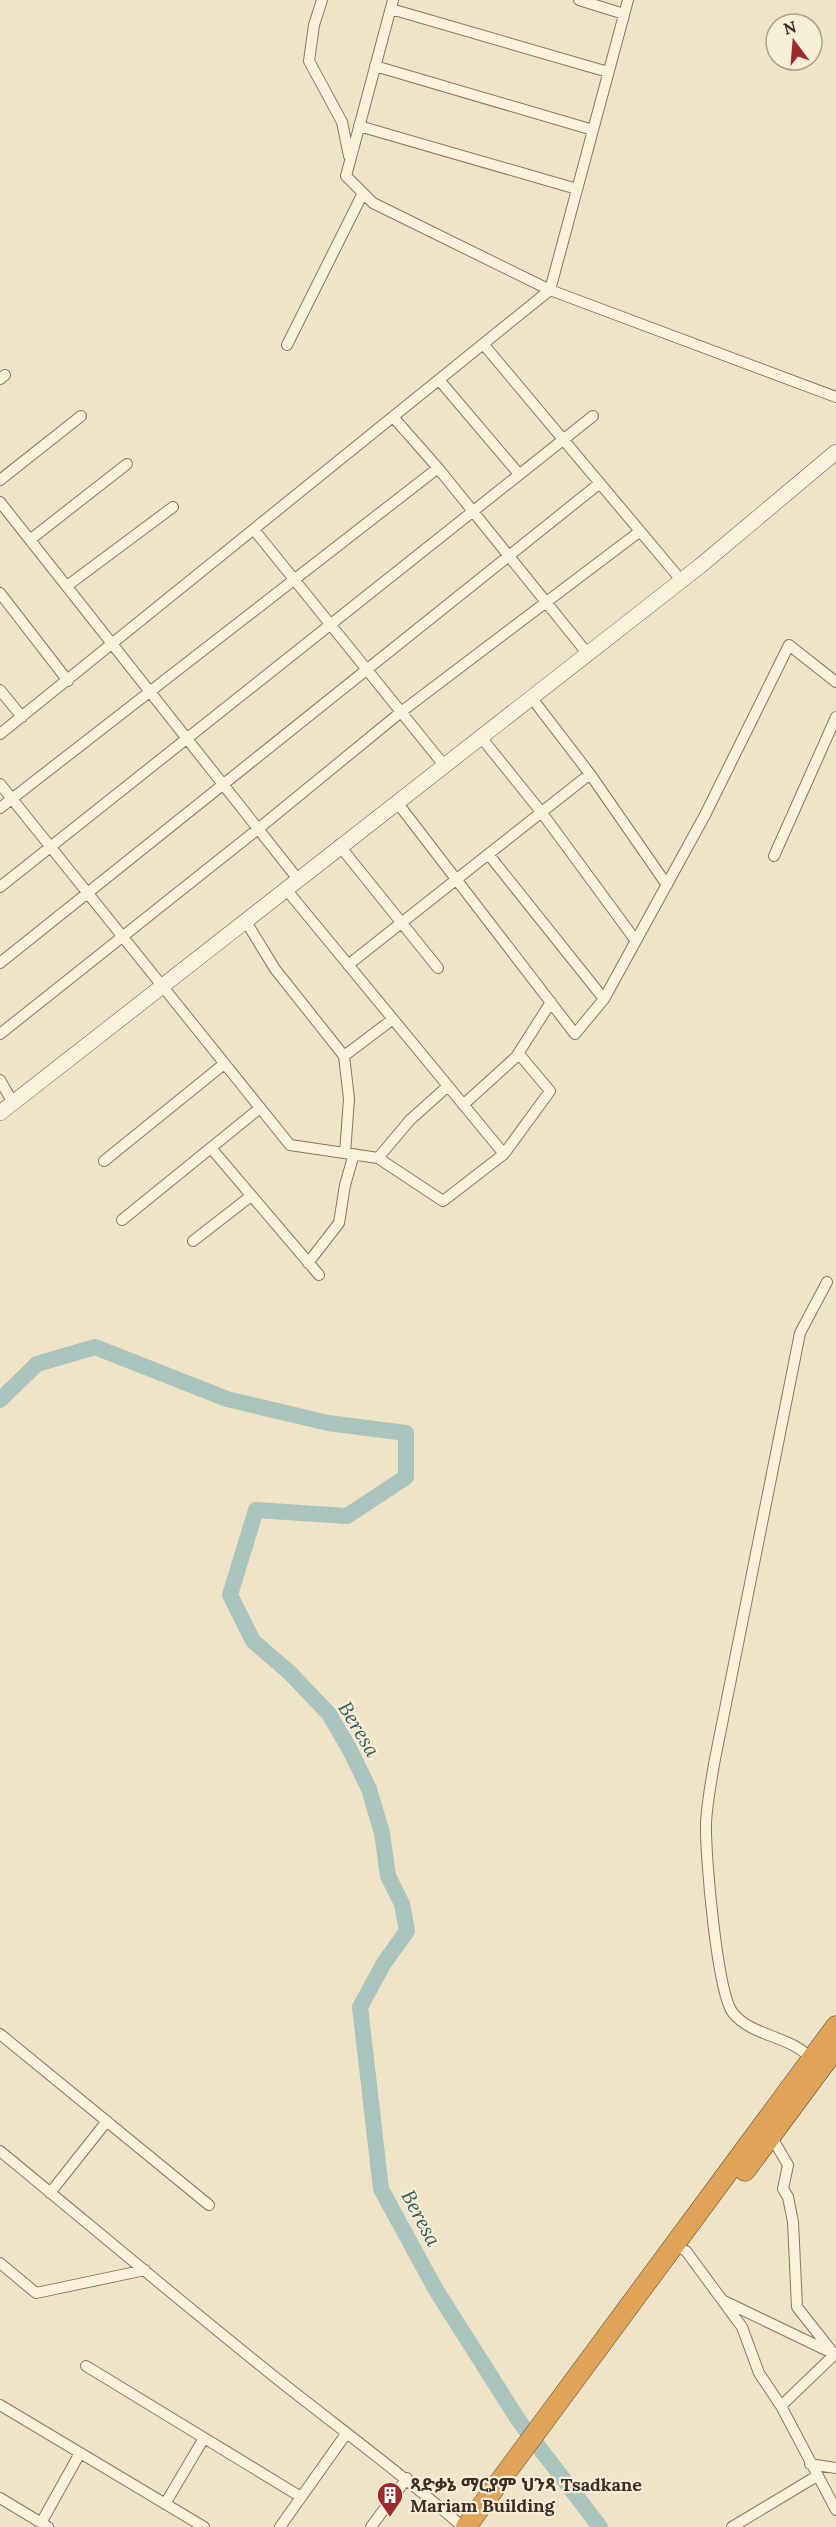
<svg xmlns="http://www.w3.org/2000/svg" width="836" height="2527" font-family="Lora,'Noto Sans Ethiopic',serif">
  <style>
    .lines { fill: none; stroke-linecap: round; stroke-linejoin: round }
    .river { stroke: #a9c4bc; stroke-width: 16 }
    .street-casing { stroke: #8d765c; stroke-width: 12 }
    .secondary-casing { stroke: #6f573f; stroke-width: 16 }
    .highway-casing { stroke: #5b4430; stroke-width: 21 }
    .street { stroke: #faf1dc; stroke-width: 10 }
    .secondary { stroke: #faf1dc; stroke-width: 15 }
    .highway { stroke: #e0a458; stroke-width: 20 }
    .labels { text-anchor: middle; stroke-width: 4.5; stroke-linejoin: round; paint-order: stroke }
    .poi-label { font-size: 18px; font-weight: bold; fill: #3d2e20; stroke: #f7eed8; text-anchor: start }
    .water-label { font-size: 20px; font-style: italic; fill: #2f5d5a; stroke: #f7eed8 }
  </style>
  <rect width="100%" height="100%" fill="#f0e4c8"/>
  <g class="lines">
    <!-- river -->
    <path class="river" d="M0 1400 37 1364 95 1347 227 1399 328 1423 406 1433V1477L347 1516 256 1510 230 1595 253 1641 290 1673 329 1714 350 1750 369 1789 382 1833 388 1876 402 1904 407 1931 384 1963 360 2007 381 2189 436 2290 519 2421 600 2527"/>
    <!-- street casing -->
    <g class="street-casing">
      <path id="street" d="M322 0 314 25 309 61 342 122 349 156
        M393 0 346 176 373 203 550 290 836 397
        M579 0 624 14
        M391 9 608 72
        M375 66 593 130
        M359 126 577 189
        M287 345 363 193
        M484 345 681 580
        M0 379 5 375
        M440 381 519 474
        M394 418 438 468 587 653
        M0 480 81 416
        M0 502 297 878
        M255 531 443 764
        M31 539 127 464
        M67 586 173 507
        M0 593 68 681
        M0 690 22 717
        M531 697 590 774 667 885
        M0 734 550 290 628 0
        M480 736 542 813 636 941
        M0 784 290 1145 378 1158 443 1201 504 1154 285 888
        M396 801 575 1034 604 999 489 855
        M0 808 438 468
        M339 845 438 968
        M774 856 836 717
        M0 887 593 416
        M245 920 275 969 344 1056 393 1019
        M0 963 600 483
        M348 965 590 774
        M604 999 705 815 789 645 836 682
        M0 1034 258 829 401 712 639 532
        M344 1056 349 1099 345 1153
        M0 1080 13 1103
        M463 1105 516 1057 551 1002
        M211 1148 319 1275
        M504 1154 550 1091 519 1054
        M378 1158 410 1120 448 1086
        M104 1161 224 1064
        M122 1220 260 1108
        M193 1241 251 1196
        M308 1263 339 1223 345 1185 354 1154
        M0 2034 209 2205
        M814 2063C797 2036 753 2038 733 2013 717 1993 705 1853 706 1823 707 1803 711 1783 714 1764L800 1333 827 1282
        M771 2136 788 2165 783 2189 788 2197 793 2222 797 2307 834 2354
        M0 2151C90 2225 180 2301 271 2374 335 2425 401 2473 463 2527
        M50 2193 107 2121
        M674 2246 686 2251 742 2327 759 2373 781 2406 836 2510
        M0 2263 36 2293 145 2270
        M724 2301 826 2350
        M86 2366 301 2497
        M0 2405 204 2527
        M781 2406 836 2353
        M810 2464 836 2468
        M0 2498 48 2527
        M165 2504 204 2438
        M41 2523 80 2453
        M280 2527 346 2434
        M371 2527 407 2478
        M732 2527 817 2476"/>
    </g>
    <!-- secondary casing -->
    <g class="secondary-casing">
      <path id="secondary" d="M0 1113 700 566 836 452"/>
    </g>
    <!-- highway casing -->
    <g class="highway-casing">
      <path id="highway" d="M745 2171 836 2048
        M466 2527 836 2026"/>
    </g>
    <!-- street -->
    <use href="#street" class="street"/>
    <!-- secondary -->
    <use href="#secondary" class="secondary"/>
    <!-- highway -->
    <use href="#highway" class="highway"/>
  </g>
  <!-- icons -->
  <defs>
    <g id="building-pin" transform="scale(1.35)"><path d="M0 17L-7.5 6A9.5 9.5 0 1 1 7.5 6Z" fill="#9e2a2b" stroke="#f7eed8"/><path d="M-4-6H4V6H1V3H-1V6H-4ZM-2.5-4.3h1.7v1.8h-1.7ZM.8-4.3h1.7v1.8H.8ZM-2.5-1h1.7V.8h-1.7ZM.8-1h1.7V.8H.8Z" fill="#fff"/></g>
  </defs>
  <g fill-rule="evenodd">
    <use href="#building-pin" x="390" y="2495"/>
  </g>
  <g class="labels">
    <!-- poi labels -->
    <g class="poi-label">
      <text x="410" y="2491">ጻድቃኔ ማርያም ህንጻ Tsadkane<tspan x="410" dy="21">Mariam Building</tspan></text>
    </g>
    <!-- water labels -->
    <g class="water-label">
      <text transform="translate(359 1729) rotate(59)" y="7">Beresa</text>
      <text transform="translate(421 2218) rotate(62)" y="7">Beresa</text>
    </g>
  </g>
  <!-- north arrow -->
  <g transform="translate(794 42) rotate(344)"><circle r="28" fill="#f7eed8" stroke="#ada18e" stroke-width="1.5"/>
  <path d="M0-4.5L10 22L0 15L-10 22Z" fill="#9e2a2b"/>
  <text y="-9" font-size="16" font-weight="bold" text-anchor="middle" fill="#3d2e20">N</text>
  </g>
</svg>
